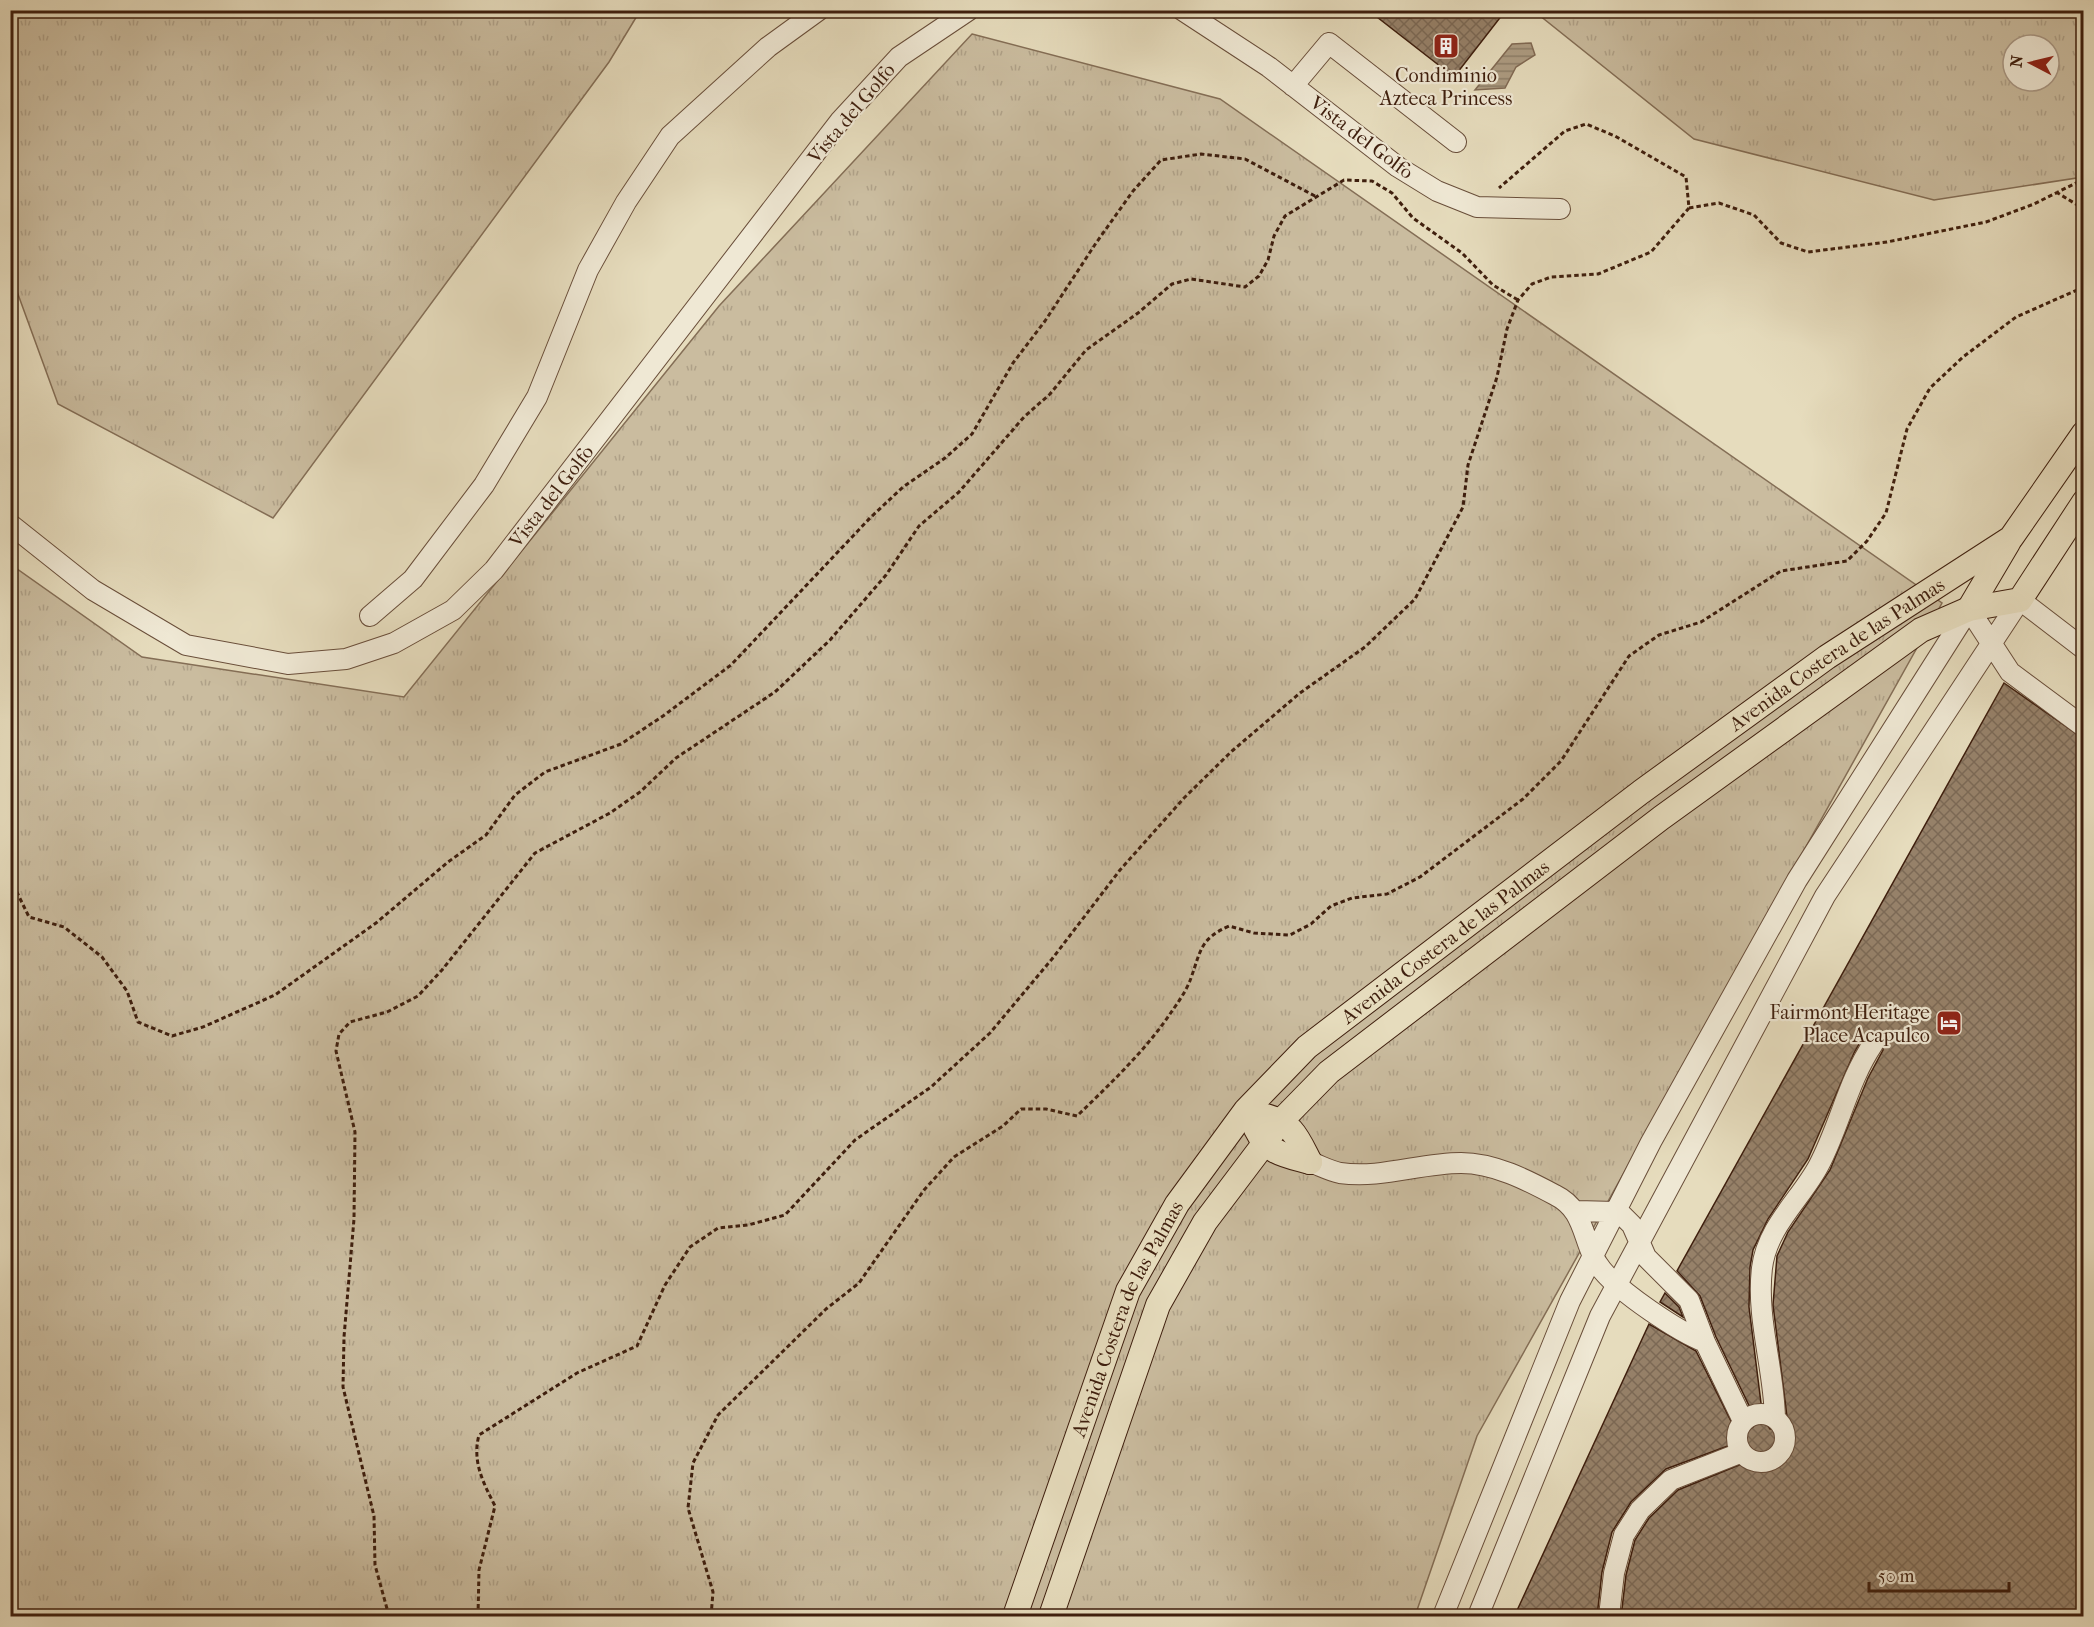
<svg xmlns="http://www.w3.org/2000/svg" width="2094" height="1627" font-family="'IM FELL French Canon',serif">
  <style>
    .grass { fill: url(#grass-tufts); stroke: #846e56; stroke-width: 1.5; fill-rule: evenodd }
    .water { fill: url(#water-rules); stroke: #816a54; stroke-width: 1.5 }
    .building { fill: url(#building-cross-hatch); stroke: #3f1f0e; stroke-width: 1.5; fill-rule: evenodd }
    .lines { fill: none; stroke-linecap: round; stroke-linejoin: round }
    .minor-casing { stroke: #694e3a; stroke-width: 22 }
    .major-casing { stroke: #3f1f0e; stroke-width: 26 }
    .path { stroke: #3f1f0e; stroke-width: 3; stroke-dasharray: 4.5 3; stroke-linecap: butt }
    .minor { stroke: #efe8d4; stroke-width: 20 }
    .major { stroke: #e6dcbd; stroke-width: 24 }
    .labels { text-anchor: middle; stroke-width: 4.5; stroke-linejoin: round; paint-order: stroke }
    .poi-label { font-size: 20px; fill: #3f1f0e; stroke: #efe8d4 }
    .street-label { font-size: 20px; fill: #3f1f0e; stroke: #efe8d4 }
  </style>
  <defs>
    <pattern id="grass-tufts" width="24" height="20" patternUnits="userSpaceOnUse" patternTransform="scale(1.5)"><rect width="24" height="20" fill="#cabc9f"/><path d="M3 7l-1-3M5 7V3M7 7l1-3M15 17l-1-3M17 17v-4M19 17l1-3" fill="none" stroke="#afa188"/></pattern>
    <pattern id="water-rules" width="6" height="5" patternUnits="userSpaceOnUse" patternTransform="scale(1.5)"><rect width="6" height="5" fill="#ad9c82"/><path d="M0 2.5h6" fill="none" stroke="#8e7f69"/></pattern>
    <pattern id="building-cross-hatch" width="8" height="8" patternUnits="userSpaceOnUse" patternTransform="scale(1.5)"><rect width="8" height="8" fill="#968169"/><path d="M0 0l8 8M0 8l8-8" fill="none" stroke="#7c6955"/></pattern>
  </defs>
  <rect width="100%" height="100%" fill="#e6dcbd"/>
  <filter id="stains"><feTurbulence type="fractalNoise" baseFrequency=".00333" numOctaves="4"/><feColorMatrix values="0 0 0 0 .2 0 0 0 0 .09 0 0 0 0 .02 0 0 0 .5 -.17"/></filter>
  <radialGradient id="worn" r=".72"><stop offset=".6" stop-color="#630" stop-opacity="0"/><stop offset="1" stop-color="#630" stop-opacity=".3"/></radialGradient>
  <!-- grass -->
  <path class="grass" d="M11 10H640V11L609 62 273 518 58 404 11 275Z
    M1534 11H2083V177L1934 200 1694 139ZM2013 45H2049V81H2013Z
    M972 34 1220 99 1942 603 1477 1436 1415 1616H11L10 564 142 657 404 697 719 306Z"/>
  <!-- water -->
  <path class="water" d="M1531 43 1535 55 1516 67 1505 88 1475 90 1512 44Z"/>
  <!-- building -->
  <path class="building" d="M1368 10H1506L1454 77Z
    M2004 683 2084 739V1617H1621L1626 1575 1635 1540 1649 1518 1678 1490 1749 1461 1751 1448 1741 1441 1666 1469 1631 1502 1612 1532 1602 1572 1597 1617H1514L1649 1324 1696 1351 1736 1431 1743 1433 1753 1427 1754 1416 1716 1337 1700 1296 1677 1271ZM1874 1032 1883 1038V1050L1868 1078 1830 1170 1788 1232 1777 1256 1773 1305 1787 1417 1782 1428 1770 1429 1763 1419 1749 1307 1750 1267 1753 1250 1768 1219 1808 1159 1854 1053 1863 1037Z
    M1665 1293 1679 1307 1683 1317 1660 1302Z"/>
  <g class="lines">
    <!-- minor casing -->
    <g class="minor-casing">
      <path id="minor" d="M1182 10 1269 67 1398 167 1437 191 1477 207 1560 209
        M1293 86 1329 43 1456 142
        M10 524 93 590 186 645 288 664 346 659 394 643 453 610 494 570 840 121 899 57 969 10
        M370 616 413 579 484 485 537 397 588 270 626 202 670 136 768 47 819 10
        M1310 1162C1319 1165 1330 1171 1340 1173 1381 1179 1420 1163 1461 1163 1494 1163 1527 1180 1555 1195 1588 1211 1581 1245 1602 1270 1621 1293 1677 1331 1705 1342
        M1577 1211 1615 1212 1623 1216 1632 1225 1646 1257 1689 1300 1705 1342 1743 1421
        M1737 1438a24 24 0 1 1 48 0a24 24 0 1 1-48 0Z
        M1775 1418C1774 1368 1756 1318 1762 1268 1767 1226 1802 1198 1819 1165 1840 1125 1848 1081 1873 1044
        M1443 1616 1570 1301 1651 1142 1797 880 1969 609 2010 672 2084 727
        M1478 1616 1600 1316 1825 896 2020 600 2084 649
        M1609 1616 1614 1573 1624 1535 1640 1510 1671 1480 1740 1453"/>
    </g>
    <!-- major casing -->
    <g class="major-casing">
      <g id="major">
        <path d="M1969 609 2008 543"/>
        <path d="M1266 1116C1293 1123 1298 1139 1310 1162"/>
        <path d="M1256 1129C1268 1154 1285 1155 1310 1162"/>
        <path id="s1" d="M1015 1616 1128 1291 1177 1204 1246 1110 1307 1047 1641 792 1827 657 2011 538 2084 433"/>
        <path d="M1051 1616 1158 1305 1205 1222 1282 1120 1329 1072 1661 818 1921 630 1969 609 2020 600 2084 502"/>
      </g>
    </g>
    <!-- path -->
    <path class="path" d="M2056 192 2084 209
      M1689 208 1719 203 1754 215 1781 243 1808 252 1887 242 1986 222 2034 204 2084 179
      M10 878 29 917 64 927 102 957 127 991 138 1022 172 1036 203 1027 275 995 376 923 448 862 486 835 515 795 545 772 621 744 663 716 731 665 870 518 903 487 945 458 972 434 1013 363 1045 321 1096 243 1133 191 1161 160 1201 154 1245 159 1315 196
      M389 1616 375 1565 374 1516 343 1387 344 1337 354 1219 355 1132 336 1051 339 1034 350 1022 387 1012 418 996 442 970 535 853 610 813 640 792 676 758 775 692 830 640 886 575 919 526 959 492 1024 417 1050 394 1086 350 1138 313 1172 284 1191 279 1245 287 1259 276 1268 260 1274 236 1285 216 1344 180 1372 181 1392 193 1413 218 1462 253 1493 285 1518 300
      M478 1616 479 1570 495 1506C483 1482 472 1462 479 1435L577 1373 637 1346 665 1285 690 1247 718 1228 748 1225 785 1215 855 1140 931 1087 990 1033 1052 959 1120 870 1184 798 1232 751 1300 693 1365 647 1415 599 1463 507 1468 465 1497 377 1507 329 1518 300 1532 284 1551 277 1598 274 1651 252 1689 208 1686 177 1615 136 1586 124 1565 131 1499 188
      M711 1616 713 1592 688 1508 693 1463 718 1415 826 1309 859 1283 924 1190 954 1157 1003 1126 1021 1109H1046L1077 1116C1109 1085 1145 1051 1170 1014 1177 1004 1187 990 1191 978 1201 950 1200 939 1229 926L1254 933 1290 935 1311 924 1331 906 1352 898 1387 894 1420 877 1523 799 1561 761 1629 656 1659 635 1701 622 1781 571 1847 561 1867 541 1886 513 1907 429 1930 388 1963 357 2016 317 2084 287"/>
    <!-- minor -->
    <use href="#minor" class="minor"/>
    <!-- major -->
    <use href="#major" class="major"/>
  </g>
  <!-- icons -->
  <defs>
    <g id="building-square" transform="scale(1.35)"><rect x="-9" y="-9" width="18" height="18" rx="4" fill="#8f2418" stroke="#efe8d4"/><path d="M-4-6H4V6H1V3H-1V6H-4ZM-2.5-4.3h1.7v1.8h-1.7ZM.8-4.3h1.7v1.8H.8ZM-2.5-1h1.7V.8h-1.7ZM.8-1h1.7V.8H.8Z" fill="#fff"/></g>
    <g id="hotel-square" transform="scale(1.35)"><rect x="-9" y="-9" width="18" height="18" rx="4" fill="#8f2418" stroke="#efe8d4"/><path d="M-6-4.5h1.5V1H6V5H4.5V3h-9V5H-6ZM-4 0a1.8 1.8 0 1 1 3.6 0ZM.5 0V-2.5h3Q6-2.5 6 0Z" fill="#fff"/></g>
  </defs>
  <g fill-rule="evenodd">
    <use href="#building-square" x="1446" y="46"/>
    <use href="#hotel-square" x="1949" y="1023"/>
  </g>
  <g class="labels">
    <!-- poi labels -->
    <g class="poi-label">
      <text x="1446" y="82">Condiminio<tspan x="1446" dy="23">Azteca Princess</tspan></text>
      <text x="1930" y="1019" text-anchor="end">Fairmont Heritage<tspan x="1930" dy="23">Place Acapulco</tspan></text>
    </g>
    <!-- street labels -->
    <g class="street-label">
      <text transform="translate(851 113) rotate(-50)" y="7">Vista del Golfo</text>
      <text transform="translate(1362 137) rotate(37)" y="7">Vista del Golfo</text>
      <text transform="translate(551 496) rotate(-52)" y="7">Vista del Golfo</text>
      <text dy="7" stroke="none"><textPath href="#s1" startOffset="1308">Avenida Costera de las Palmas</textPath></text>
      <text dy="7" stroke="none"><textPath href="#s1" startOffset="822">Avenida Costera de las Palmas</textPath></text>
      <text dy="7" stroke="none"><textPath href="#s1" startOffset="318">Avenida Costera de las Palmas</textPath></text>
    </g>
  </g>
  <!-- margin -->
  <rect width="2094" height="1627" fill="none" stroke="#e6dcbd" stroke-width="36"/>
  <rect x="12" y="12" width="2070" height="1603" fill="none" stroke="#3f1f0e" stroke-width="3"/>
  <rect x="18" y="18" width="2058" height="1591" fill="none" stroke="#3f1f0e" stroke-width="1.5"/>
  <!-- north arrow -->
  <g transform="translate(2031 63) rotate(277)"><circle r="28" fill="#efe8d4" stroke="#a99885" stroke-width="1.5"/>
  <path d="M0-4.5L10 22L0 15L-10 22Z" fill="#8f2418"/>
  <text y="-9" font-size="16" font-weight="bold" text-anchor="middle" fill="#3f1f0e">N</text>
  </g>
  <!-- scale -->
  <path d="M1869 1582v9h140v-9" fill="none" stroke="#3f1f0e" stroke-width="3"/>
  <text x="1878" y="1582" font-size="18" fill="#3f1f0e" stroke="#efe8d4" stroke-width="4.5" paint-order="stroke">50 m</text>
  <rect width="100%" height="100%" filter="url(#stains)"/>
  <rect width="100%" height="100%" fill="url(#worn)"/>
</svg>
